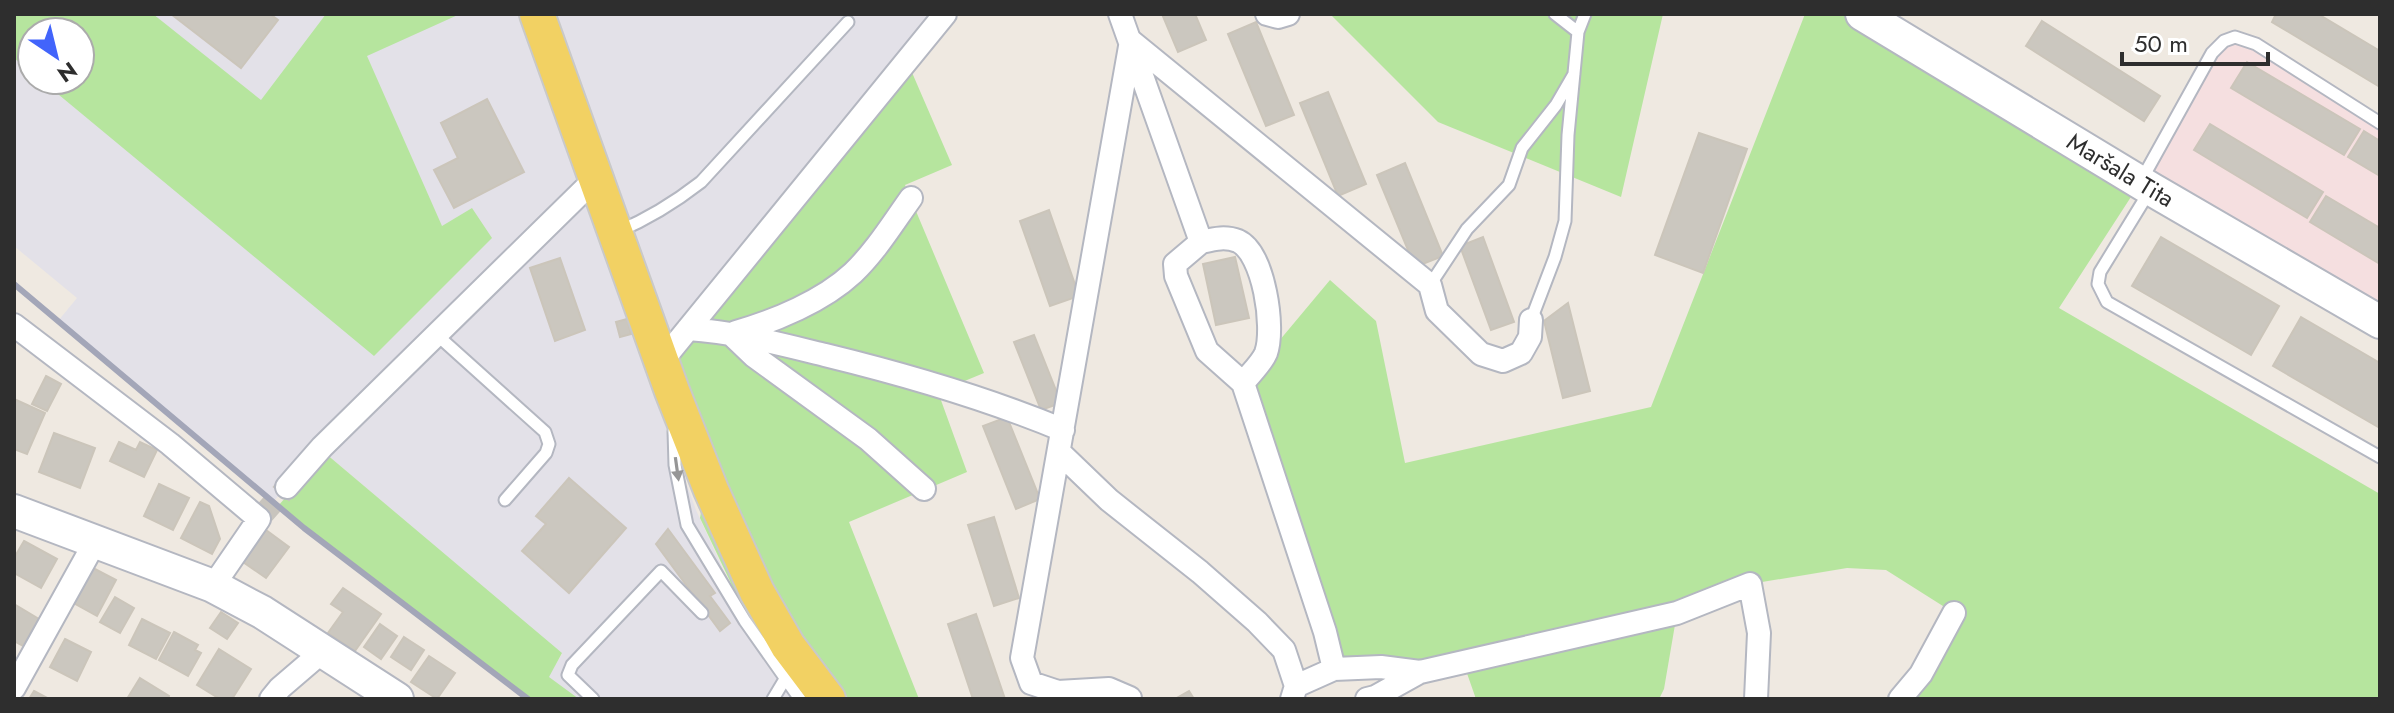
<svg xmlns="http://www.w3.org/2000/svg" width="2394" height="713" font-family="Jost,sans-serif">
  <style>
    .industrial { fill: #e3e1e8; fill-rule: evenodd }
    .medical { fill: #f5dfe0 }
    .green { fill: #b6e59e }
    .building { fill: #cbc7bf; stroke: #cbc5ba; stroke-width: 2 }
    .lines { fill: none; stroke-linecap: round; stroke-linejoin: round }
    .street-tunnel { stroke: #c8c4bd; stroke-width: 22; stroke-dasharray: 22 11; stroke-linecap: butt }
    .lane-casing { stroke: #b4b7c1; stroke-width: 15 }
    .street-casing { stroke: #b4b7c1; stroke-width: 26 }
    .secondary-casing { stroke: #b4b7c1; stroke-width: 36 }
    .primary-casing { stroke: #c9c9c9; stroke-width: 38 }
    .lane { stroke: #fff; stroke-width: 11 }
    .street { stroke: #fff; stroke-width: 22 }
    .secondary { stroke: #fff; stroke-width: 32 }
    .primary { stroke: #f2d163; stroke-width: 34 }
    .rail { stroke: #a3a6b8; stroke-width: 6 }
    .oneway { fill: #969696 }
    .labels { text-anchor: middle; stroke-width: 8; stroke-linejoin: round; paint-order: stroke }
    .street-label { font-size: 24px; fill: #2e2e2e; stroke: #fff }
  </style>
  <rect width="100%" height="100%" fill="#efe9e1"/>
  <!-- industrial -->
  <path class="industrial" d="M14 14H945L662 361 600 193 661 414 696 510 731 587 805 699H579L548 677 562 654 325 453 321 448 273 502 58 321 77 298 14 246ZM32 32H80V80H32Z"/>
  <!-- medical -->
  <path class="medical" d="M2235 37 2380 123V322L2140 183 2212 53Z"/>
  <!-- green -->
  <path class="green" d="M14 14H153L261 100 326 14H460L367 56 442 226 472 208 492 238 374 356 41 80H80V32H32V73L14 58Z
    M1330 14H1663L1621 197 1438 122Z
    M1805 14H1862L2140 183 2059 308 2380 494V699H1900L1954 613 1886 570 1847 568 1750 584 1677 613 1664 689 1659 699H1476L1463 662 1334 669 1243 384 1330 280 1376 321 1405 463 1651 407Z
    M907 61 952 165 905 185 984 373 938 392 967 472 849 522 919 699H849L754 586 662 361Z
    M325 453 562 653 549 677 579 699H528L278 506Z
    M702 507 819 699H805L747 617 700 518Z"/>
  <!-- building -->
  <path class="building" d="M171 14H270L278 20 241 68Z
    M1162 14H1195L1206 40 1178 52Z
    M2276 14H2318L2380 51V87L2272 22Z
    M2042 21 2160 96 2144 121 2026 46Z
    M1256 22 1294 115 1266 126 1228 34Z
    M2247 62 2360 129 2344 155 2231 88Z
    M1328 92 1366 184 1338 196 1300 103Z
    M487 99 524 172 454 208 434 170 458 158 441 123Z
    M2210 124 2323 192 2307 218 2194 150Z
    M2364 131 2380 141V176L2348 157Z
    M1699 133 1747 149 1703 273 1655 255Z
    M1405 163 1443 256 1415 267 1377 175Z
    M2326 196 2380 228V264L2310 222Z
    M1049 210 1079 296 1050 306 1020 221Z
    M1483 237 1514 322 1491 330 1460 246Z
    M2161 237 2279 306 2251 355 2132 286Z
    M1235 257 1249 318 1216 325 1203 264Z
    M560 258 585 330 555 341 530 268Z
    M1568 303 1590 391 1563 398 1544 321Z
    M2301 317 2380 363V428L2273 366Z
    M627 319 631 334 620 337 616 322Z
    M1034 335 1061 403 1041 410 1014 342Z
    M46 376 61 384 47 411 32 404Z
    M14 399 45 413 27 454 14 449Z
    M1007 417 1040 499 1016 509 983 426Z
    M54 433 95 448 80 488 39 472Z
    M119 442 136 450 140 442 157 450 144 477 110 461Z
    M569 478 626 528 569 593 522 551 546 524 536 516Z
    M159 484 189 498 173 530 144 516Z
    M200 502 209 506 220 539 212 554 181 538Z
    M994 517 1019 598 994 606 968 525Z
    M668 529 715 593 710 596 730 623 720 631 656 544Z
    M266 530 289 547 266 578 243 562Z
    M24 541 57 559 41 588 14 573V558Z
    M91 567 116 580 97 616 72 602Z
    M343 588 381 614 355 651 328 633 343 612 331 604Z
    M115 597 134 608 120 633 100 622Z
    M14 604 39 619 23 646 14 641Z
    M221 612 238 623 227 639 210 628Z
    M976 614 1005 699H973L948 624Z
    M142 619 170 633 156 659 129 645Z
    M380 624 397 636 381 659 364 647Z
    M174 632 198 645 195 650 201 653 188 676 159 660Z
    M404 637 424 650 411 670 391 657Z
    M65 639 91 652 77 681 50 667Z
    M219 649 251 669 232 699H220L197 685Z
    M429 656 455 673 437 699 411 682Z
    M140 678 169 696 168 699H127Z
    M34 691 49 699H29Z
    M1189 691 1194 699H1175Z"/>
  <g class="lines">
    <!-- street-tunnel -->
    <path class="street-tunnel" d="M259 519 287 487"/>
    <!-- lane casing -->
    <g class="lane-casing">
      <path id="lane" d="M1555 14 1578 32
        M2142 179 2212 53 2224 41 2235 37 2256 44 2380 123
        M2149 192 2100 272 2098 284 2107 302 2380 457
        M617 232C648 219 674 203 701 182L848 22
        M1430 285 1467 229 1509 185 1522 148 1556 105 1574 74
        M1531 320 1555 257 1565 221 1568 135 1578 32 1585 14
        M437 335 545 432 549 444 546 453 505 500
        M674 431 675 465 687 525 745 621 800 699
        M593 699 568 675 572 665 661 571 702 613
        M773 699 785 679"/>
    </g>
    <!-- street casing -->
    <g class="street-casing">
      <path id="street" d="M1120 14 1201 242 1175 264 1176 276 1207 351 1243 383 1325 632 1334 669
        M1267 14 1278 17 1288 14
        M1132 42 1430 285 1437 311 1481 354 1503 361 1521 353 1530 337 1531 320
        M1201 242C1214 239 1225 236 1238 241 1264 253 1275 328 1266 353 1262 363 1250 374 1243 383
        M14 325 170 444 259 519 213 586
        M688 329C735 332 780 344 825 355 907 375 986 398 1063 430
        M736 332C775 321 823 301 853 273 876 251 893 223 911 198
        M731 334 754 356 868 439 924 489
        M662 361 945 14
        M1059 452 1109 500 1200 572 1257 622 1284 650 1296 686
        M287 487 322 447 596 178
        M14 688 95 542
        M271 699 280 688 322 652
        M1128 699 1130 698 1109 689 1058 692 1031 683 1022 658 1131 41
        M1292 699 1296 686 1334 669 1381 667 1420 672
        M1367 699 1375 697 1420 672 1677 613 1750 584 1759 633 1756 699
        M1900 699 1921 674 1954 613"/>
    </g>
    <!-- secondary casing -->
    <g class="secondary-casing">
      <g id="secondary">
        <path id="s1" d="M1862 14 2151 189 2380 322"/>
        <path d="M14 511 213 586 262 612 397 699"/>
      </g>
    </g>
    <!-- primary casing -->
    <g class="primary-casing">
      <path id="primary" d="M537 14 672 391 711 490 757 592 788 646 828 699"/>
    </g>
    <!-- lane -->
    <use href="#lane" class="lane"/>
    <!-- street -->
    <use href="#street" class="street"/>
    <!-- secondary -->
    <use href="#secondary" class="secondary"/>
    <!-- primary -->
    <use href="#primary" class="primary"/>
    <!-- rail -->
    <path class="rail" d="M14 284 304 528 528 699"/>
  </g>
  <!-- one-way arrows -->
  <defs><path id="oneway-solid" d="M-6-.8H1V-3.2L6.5 0L1 3.2V.8H-6Z" transform="scale(2)"/></defs>
  <use class="oneway" href="#oneway-solid" transform="translate(677 469) rotate(82)"/>
  <g class="labels">
    <!-- street labels -->
    <g class="street-label">
      <text dy="8" stroke="none"><textPath href="#s1" startOffset="302">Maršala Tita</textPath></text>
    </g>
  </g>
  <!-- border -->
  <rect width="2394" height="713" fill="none" stroke="#2e2e2e" stroke-width="32"/>
  <!-- north arrow -->
  <g transform="translate(56 56) rotate(145)"><circle r="38" fill="#ffffff" stroke="#ababab" stroke-width="2"/>
  <path d="M0-6L14 30L0 20L-14 30Z" fill="#4264fb"/>
  <text y="-12" font-size="22" font-weight="bold" text-anchor="middle" fill="#2e2e2e">N</text>
  </g>
  <!-- scale -->
  <path d="M2122 52v12h146v-12" fill="none" stroke="#2e2e2e" stroke-width="4"/>
  <text x="2134" y="52" font-size="24" fill="#2e2e2e" stroke="#ffffff" stroke-width="6" paint-order="stroke">50 m</text>
</svg>
